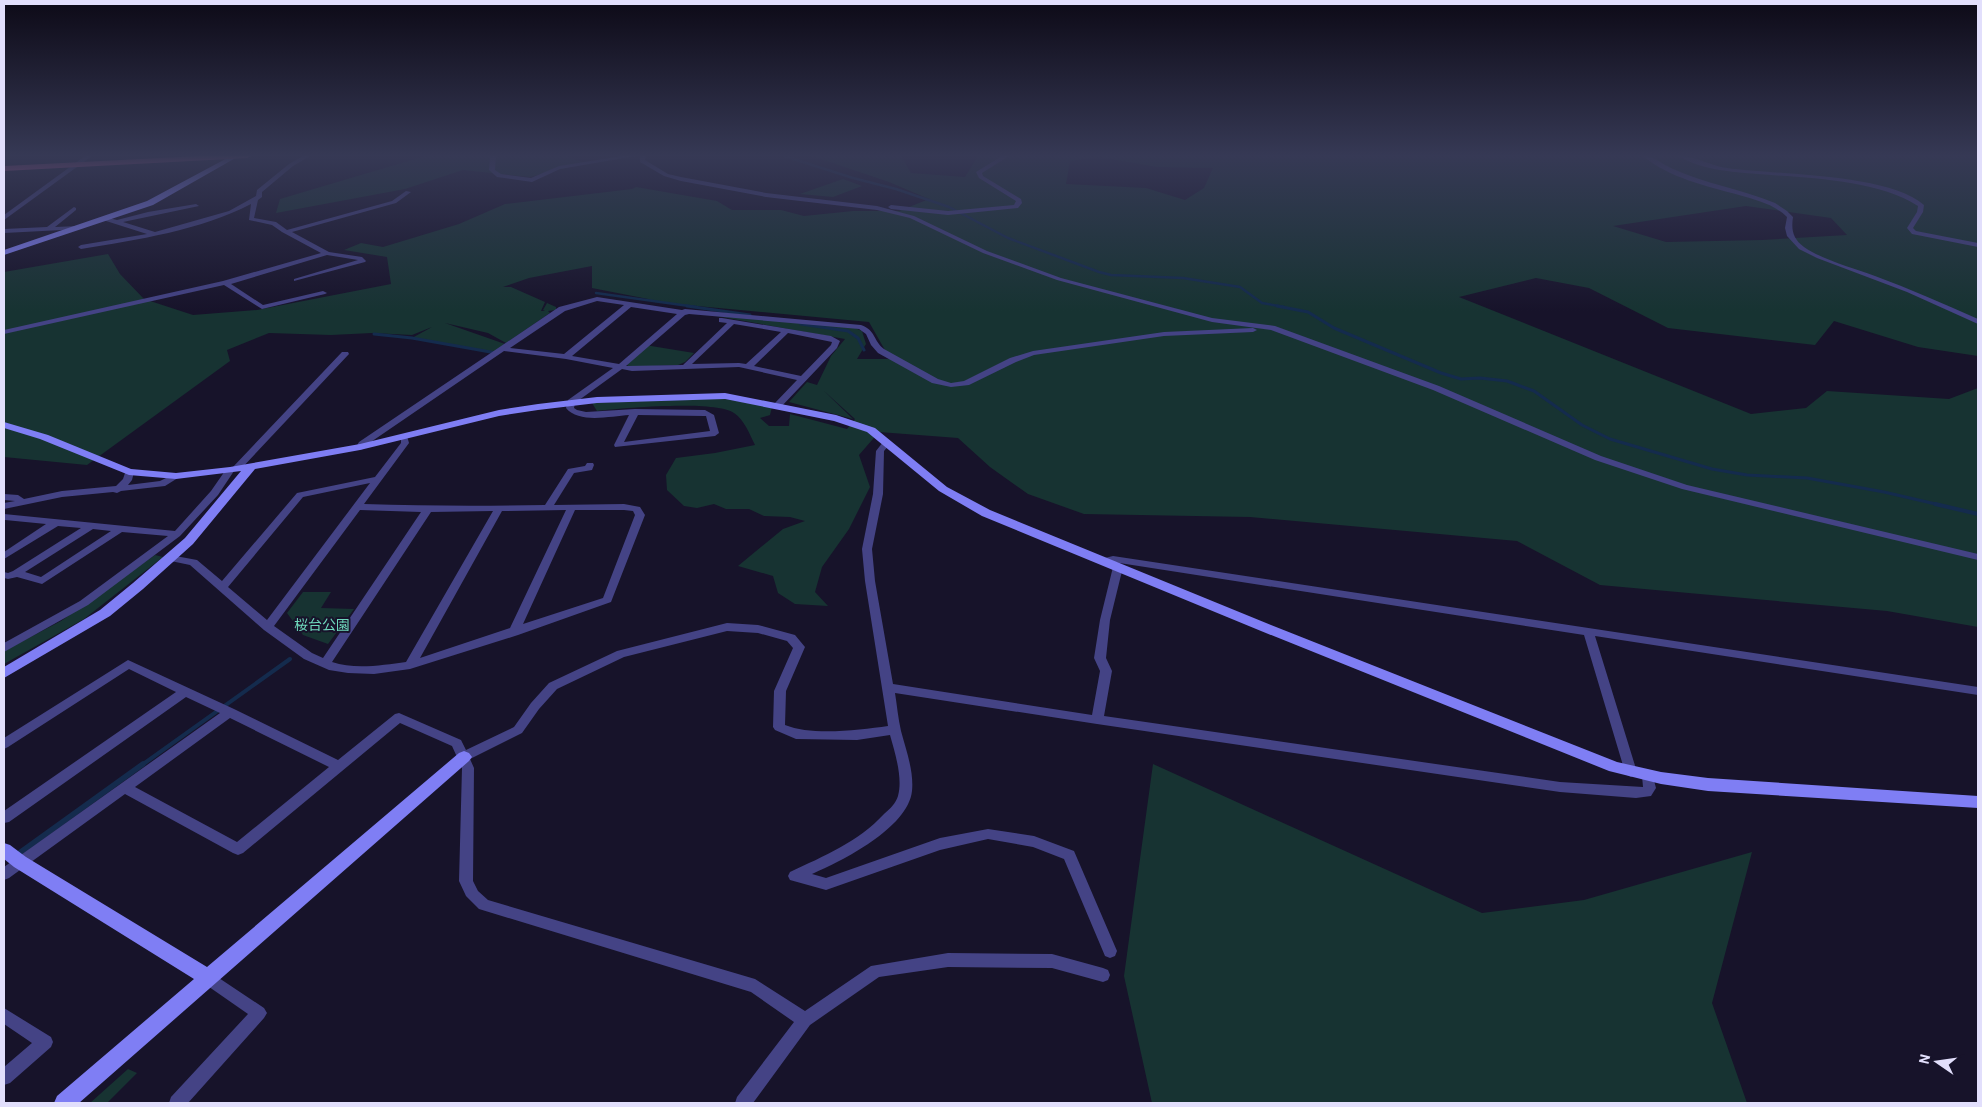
<svg xmlns="http://www.w3.org/2000/svg" width="1982" height="1107" font-family="Barlow,'Noto Sans JP',sans-serif">
  <style>
    .green { fill: #173332; fill-rule: evenodd }
    .lines { fill: none; stroke-linecap: round; stroke-linejoin: round }
    .stream-far3 { stroke: #142b4d; stroke-width: 2.5 }
    .stream-far2 { stroke: #142b4d; stroke-width: 3 }
    .stream-far1 { stroke: #142b4d; stroke-width: 4 }
    .stream { stroke: #142b4d; stroke-width: 5.5 }
    .street { fill: #444385; fill-rule: evenodd }
    .secondary { fill: #7f7ef4; fill-rule: evenodd }
    .highway { fill: #f264aa; fill-rule: evenodd }
    .labels { text-anchor: middle; stroke-width: 4; stroke-linejoin: round; paint-order: stroke }
    .park-label { font-size: 14px; fill: #6fd8bc; stroke: #17132a }
  </style>
  <rect width="100%" height="100%" fill="#17132a"/>
  <!-- green -->
  <path class="green" d="M425 156H567L585 163 530 177 463 170 405 189 276 213 280 199Z
    M812 156H901L911 173 965 177 978 156H1978V356L1918 347 1834 321 1815 345 1668 328 1589 288 1536 278 1459 297 1751 414 1806 408 1827 391 1949 399 1978 388V627L1887 611 1600 585 1517 541 1250 517 1084 514 1028 494 990 467 958 438 879 432 859 455 870 487 849 529 822 567 815 592 828 606 795 604 778 593 773 576 738 566 783 529 805 521 790 517 764 516 749 509H726L714 504 697 508 684 506 667 490 666 475 676 458 715 453 755 445C750 435 744 419 734 413 715 400 623 408 597 411L592 403 719 398 772 407 770 415 760 418 769 426H789L790 414 847 429 855 419 823 390 853 419 789 402 807 382 817 385 831 356 845 339 705 314 855 328 862 331 866 344 857 359H890L869 322 654 302 648 299 592 288V266L529 278 503 287H511L545 302 541 311H545L543 310 547 303 556 307V310L548 311 550 313 506 343 488 333 445 323 505 344 495 352 412 338 432 327 412 335 372 333 331 335 269 333 227 350 230 361 87 465 4 457V272L108 254 120 274 144 299 193 315 257 310 391 284 387 257 344 250 361 243 383 247 459 224 505 204 632 189 636 187 717 201 732 210H781L804 216 853 211H899L929 199 889 182ZM1099 157 1157 167 1213 168 1204 188 1185 200 1146 188 1066 184 1070 161ZM1746 206 1831 218 1847 235 1762 240 1666 242 1613 226Z
    M843 179 862 186 833 197 800 194Z
    M645 345 694 353 685 362 678 365 628 367 627 363Z
    M155 555 163 557 84 619 4 664V651L61 621Z
    M303 592H331L321 608 354 609 328 644 303 635 287 613Z
    M1153 764 1482 913 1584 900 1752 852 1712 1003 1747 1103H1152L1124 976Z
    M128 1069 137 1073 107 1103H90Z"/>
  <g class="lines">
    <!-- stream-far3 -->
    <path class="stream-far3" d="M784 156 853 178 896 189 949 207 1008 238 1099 272 1111 275 1183 278 1240 287 1262 303 1284 307
      M596 293 696 307"/>
    <!-- stream-far2 -->
    <path class="stream-far2" d="M687 306 750 315
      M1277 306 1308 312 1334 328 1441 373 1461 379 1480 378 1507 381 1534 391 1582 425 1610 439 1712 469 1747 475 1807 478 1884 492 1940 505
      M801 324 848 331 858 338 864 350
      M374 334 412 338 496 353"/>
    <!-- stream-far1 -->
    <path class="stream-far1" d="M1935 504 1978 514
      M142 765 290 659"/>
    <!-- stream -->
    <path class="stream" d="M18 854 143 764"/>
    <!-- street -->
    <path class="street" d="M85 156H92L4 220V215Z
      M303 156H310L293 166 262 192V197L258 200 254 218 276 222 287 230 392 201 406 191 411 192 396 203 292 232 329 252 362 257 366 261 365 262 294 281V279L358 260 327 255 231 284 263 305 323 291 327 293 325 294 262 309 224 285 4 334V330L223 281 321 253 282 232 272 225 249 220 251 204C201 230 137 240 81 249L78 247 81 245 147 234 103 220 102 219 105 217 117 220 148 212 196 204 199 206 123 222 155 232 229 211 256 196 257 190 289 164Z
      M490 156H496L495 170 501 174 531 178 559 166 622 156H636L560 169 532 182 497 177 489 170Z
      M640 156H646L645 160 668 174 681 177 766 193 877 206 914 216 987 251 1061 278 1212 318 1275 326 1439 386 1601 456 1687 485 1978 554V560L1682 489 1595 460 1433 390 1271 330 1212 322 1057 280 983 253 910 218 877 210 766 197 681 181 664 176 640 162Z
      M1002 156H1009L982 173 983 176 1021 199 1022 203 1018 208 948 215 891 209 888 207 891 205 948 211 1014 205 1016 201 979 178 976 172Z
      M1643 156C1654 156 1662 164 1671 168 1705 184 1742 189 1775 203L1787 211 1793 217C1791 230 1793 239 1804 247 1823 260 1853 268 1875 276 1910 289 1944 304 1978 319V324L1907 292 1817 258 1799 249 1787 236 1785 228 1787 217C1774 204 1756 200 1739 195 1707 186 1669 178 1643 156Z
      M1679 156C1695 156 1711 166 1727 168 1777 175 1887 173 1924 205L1923 212 1913 228 1916 231 1978 243V247L1912 234 1907 228 1917 212 1918 206C1876 179 1807 178 1757 174 1732 172 1701 170 1679 156Z
      M74 207 76 208V210L55 227 79 226 81 227V229L4 233V229L47 227Z
      M597 297 682 310 685 309 861 325C876 330 873 341 884 349L938 379 951 383 964 381 1010 358 1033 351 1164 332 1253 328 1257 330 1253 332 1164 336 1034 355 1016 362 969 385 951 387 932 383 878 353 871 345 866 334 859 329 689 314 685 315 626 366 683 365 727 323 719 322V318H722L831 336 840 341 837 348 780 408H777L773 406 774 404 797 380 739 367 632 371 622 369 575 403 574 408 577 410 586 412 635 409 705 410 714 415 719 433 715 436 615 447 614 445 629 415C611 416 579 424 566 408L568 400 613 368 566 359 504 351 365 446 363 449 360 450 356 447 359 442 559 307ZM597 301 624 305 564 354 510 348 565 311ZM631 307 677 314 619 364 572 356ZM734 324 781 332 746 364 739 363 692 364ZM788 333 832 342 831 345 801 376 754 366ZM638 415 704 416H706L710 431 624 442Z
      M342 352H348L349 354 239 471H234L218 495 180 536 88 605 4 652V643L80 601 168 536 122 532 42 584 17 577 8 579 4 578V572L8 573 13 571 81 528 58 526 4 559V552L46 524 5 520 4 514 175 531 211 491 227 468H232ZM93 529 111 531 41 577 25 572Z
      M404 435 407 436 409 443 364 504C425 506 485 506 545 505L568 469 585 466 587 463H593L594 465 592 470 574 473 554 505 624 504 640 507 645 515 611 602 518 635 410 669 374 674 348 673 329 670 304 659 264 630 190 565 166 560 165 558 170 555 197 560 222 581 297 493 375 477 401 443V436ZM370 483 267 620 228 587 303 497ZM360 510 421 512 323 658 312 653 274 626ZM566 510 510 628 420 658 502 511ZM575 510H624L633 511 635 515 603 598 523 624ZM493 511 406 662C383 665 355 670 332 662L431 512Z
      M886 441 890 444 884 451 883 494 872 549 875 581 893 684 1092 715 1100 671 1094 658 1100 620 1113 567 1118 564 1123 567 1110 620 1106 658 1112 671 1104 716 1560 782 1643 787 1642 776 1644 773 1648 771 1652 773 1656 788 1651 796 1636 798 1560 792 1097 724 895 693C897 705 898 718 901 731 906 750 914 771 912 791 908 828 842 861 812 874L826 878 940 838 988 829 1034 836 1074 851 1117 951 1115 956 1110 958 1105 956 1064 859 1033 847 988 839 940 850 826 890 790 880 788 876 790 872C824 856 858 842 884 814 890 809 896 803 898 796 903 778 895 753 890 735L857 740 796 739 775 730 773 727 774 691 793 648 787 641 758 633 727 631 624 657 557 689 539 709 522 733 470 759 474 768 473 881 478 891 488 900 755 979 805 1011 871 966 948 953 1052 954 1103 968 1108 970 1110 975 1108 980 1103 982 1052 968 948 967 879 977 810 1025 753 1103H735L737 1097 794 1022 751 992 479 909 466 896 459 881 462 768 452 746 400 723 243 853 238 855 233 853 125 794 9 878 4 880V867L220 713 186 697 9 822 4 823V811L176 692 129 669 8 747 4 749V738L128 660 234 709 338 760 395 714 399 713 461 740 466 750 514 727 531 703 549 683 617 651 727 623 758 625 795 635 805 647 786 691 785 725C812 736 859 730 888 726L865 581 862 549 873 494 876 451 883 442ZM230 718 329 767 237 842 135 787Z
      M129 469 134 472 132 480 128 485 160 481 176 473 181 476 165 486 121 491 117 493 113 492 62 497 4 509V503L15 501 4 500V494L18 495 24 499 62 491 116 486 123 479 126 470Z
      M1113 556 1978 687V695L1595 636 1637 772 1635 775 1631 777 1627 775 1625 772 1584 635 1113 562 1105 564 1100 561 1101 559Z
      M207 970 264 1008 267 1013 264 1018 188 1103H169L171 1097 248 1014 202 982 200 977 202 972Z
      M4 1008 51 1037 53 1042 51 1047 10 1083 4 1085V1067L32 1043 4 1024Z"/>
    <!-- secondary -->
    <path class="secondary" d="M231 156H239L153 205 4 255V250L147 201Z
      M725 393 836 415 875 428 947 487 990 510 1271 625 1617 762 1661 772 1708 778 1978 796V808L1708 791 1661 784 1609 771 1261 631 982 516 939 491 867 432 834 421 725 399 597 403 538 410 499 416 360 450 255 469 193 544 143 589 110 616 4 678V667L100 610 133 583 185 538 241 471 176 479 129 475 40 439 4 428V422L48 435 131 469 176 473 230 467 360 444 499 410 538 404 597 397Z
      M464 751 469 753 472 757 469 761 79 1103H54L57 1096 194 979 14 867 4 859V843L10 845 26 857 207 967 459 753Z"/>
    <!-- highway -->
    <path class="highway" d="M199 156H251L247 158 4 171V166Z"/>
  </g>
  <!-- sky -->
  <linearGradient id="sky" x2="0" y2="1"><stop stop-color="#0d0a17"/><stop offset="0.5" stop-color="#363955"/><stop offset="1" stop-color="#363955" stop-opacity="0"/></linearGradient>
  <rect width="1982" height="311" fill="url(#sky)"/>
  <g class="labels">
    <!-- park labels -->
    <g class="park-label">
      <text x="322" y="630">桜台公園</text>
    </g>
  </g>
  <!-- border -->
  <rect width="1982" height="1107" fill="none" stroke="#e2dffc" stroke-width="10"/>
  <!-- north arrow -->
  <g transform="translate(1937 1062) rotate(283)" stroke="#17132a" stroke-width="4" paint-order="stroke">
  <path d="M0-4L9 19L0 12L-9 19Z" fill="#e2dffc"/>
  <text y="-8" font-size="14" font-weight="bold" text-anchor="middle" fill="#e2dffc">N</text>
  </g>
</svg>
